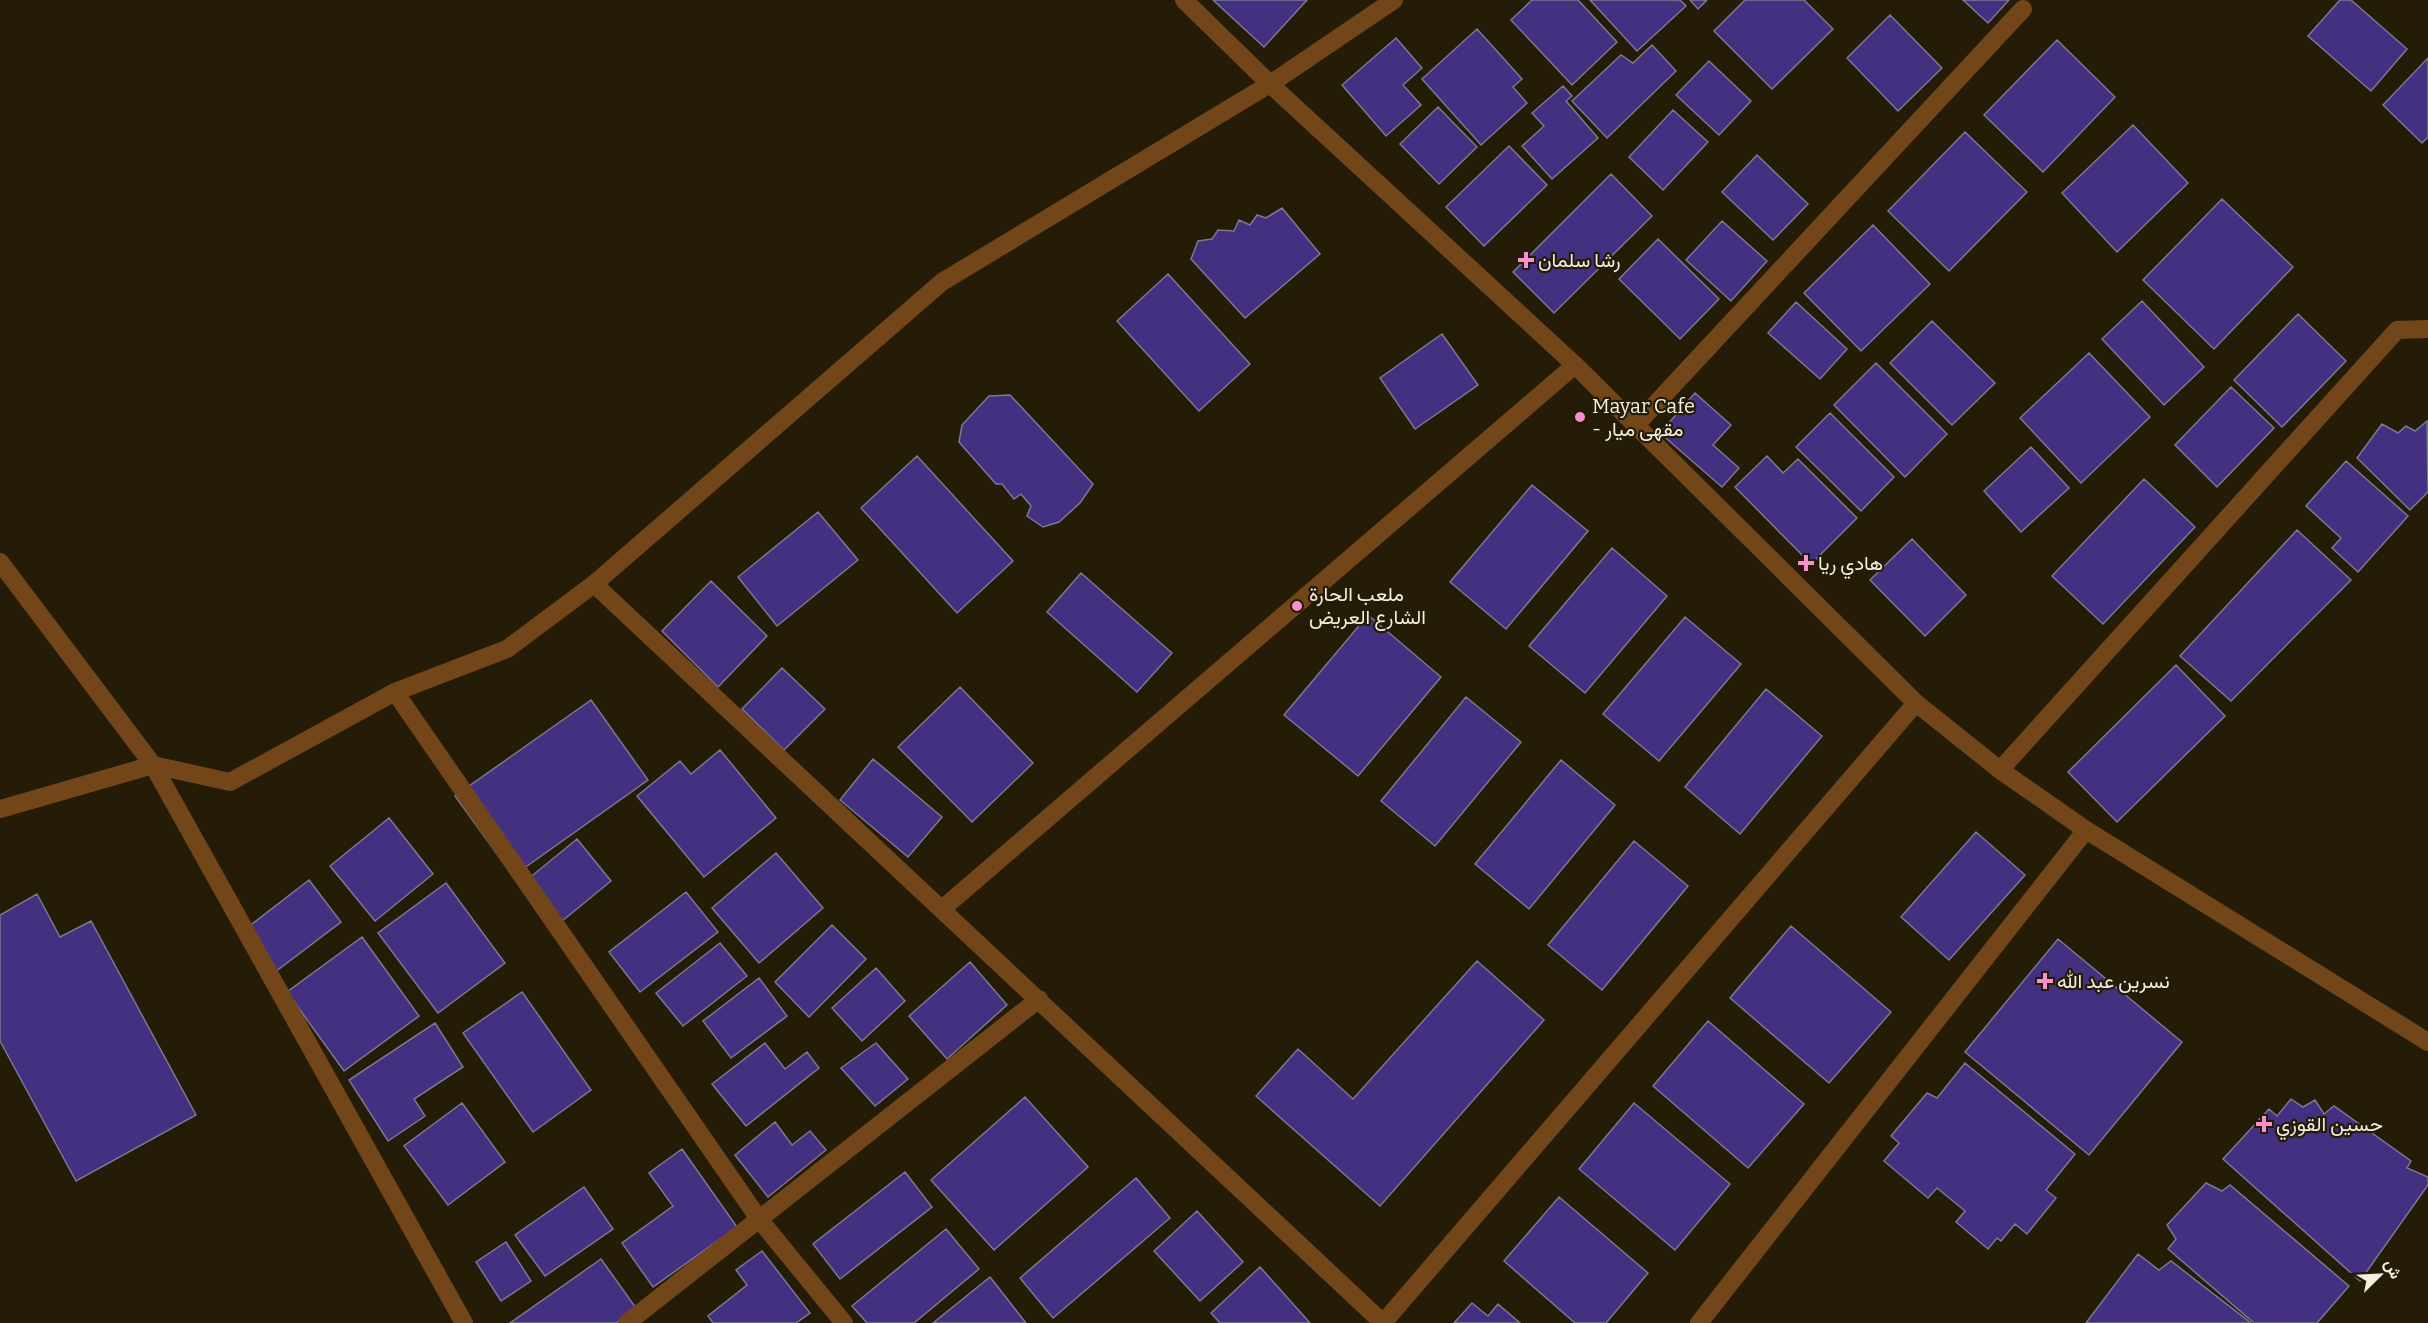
<svg xmlns="http://www.w3.org/2000/svg" width="2428" height="1323" font-family="Bitter,Vazirmatn,serif">
  <style>
    .building { fill: #433080; stroke: #7b7891; stroke-width: 1.5 }
    .lines { fill: none; stroke-linecap: round; stroke-linejoin: round }
    .minor { stroke: #734619; stroke-width: 18 }
    .tertiary { stroke: #734619; stroke-width: 18 }
    .poi-dot { fill: #f790cd; stroke: #241c06; stroke-width: 2 }
    .labels { text-anchor: middle; stroke-width: 4.5; stroke-linejoin: round; paint-order: stroke }
    .poi-label { font-size: 20px; fill: #f4eee1; stroke: #241c06; text-anchor: start }
  </style>
  <rect width="100%" height="100%" fill="#241c06"/>
  <!-- building -->
  <path class="building" d="M1213 0H1307L1264 47Z
    M1532 0H1578L1617 42 1572 85 1511 20Z
    M1590 0H1680L1686 6 1637 51Z
    M1690 0H1707L1698 9Z
    M1745 0H1804L1833 29 1772 89 1714 31Z
    M1963 0H2009L1988 23Z
    M2340 0H2351L2407 49 2371 91 2308 36Z
    M1890 15 1942 68 1898 111 1847 58Z
    M1477 29 1522 79 1513 87 1527 103 1481 145 1422 79Z
    M1396 38 1422 68 1403 85 1421 105 1386 136 1342 85Z
    M2057 40 2115 97 2043 172 1984 115Z
    M1652 45 1676 71 1607 138 1572 101 1621 55 1633 63Z
    M2428 58V137L2422 143 2383 105Z
    M1709 61 1751 101 1719 135 1676 95Z
    M1563 86 1572 96 1566 101 1598 138 1552 179 1522 146 1544 126 1532 113Z
    M1438 107 1477 147 1439 184 1400 144Z
    M1673 110 1708 142 1663 190 1629 157Z
    M2133 125 2188 183 2117 252 2062 193Z
    M1965 132 2027 192 1949 271 1888 211Z
    M1509 146 1547 185 1484 246 1446 207Z
    M1757 155 1808 204 1773 240 1722 192Z
    M1611 174 1652 216 1554 313 1513 272Z
    M2222 199 2293 267 2214 349 2143 280Z
    M1282 208 1320 254 1245 318 1191 259 1198 241 1212 239 1218 230 1234 231 1239 220 1250 225 1257 215 1266 218Z
    M1722 221 1767 261 1731 301 1686 260Z
    M1873 225 1930 284 1861 351 1804 293Z
    M1658 239 1719 299 1680 339 1619 279Z
    M1168 274 1250 364 1199 411 1117 321Z
    M2142 301 2204 367 2164 405 2102 339Z
    M1796 302 1847 349 1820 379 1768 333Z
    M2298 314 2346 361 2282 427 2234 380Z
    M1932 321 1995 383 1952 425 1890 363Z
    M1442 334 1478 385 1415 429 1380 378Z
    M2089 353 2150 417 2081 483 2020 418Z
    M1876 363 1947 434 1905 477 1834 405Z
    M2231 387 2274 428 2217 487 2175 445Z
    M1695 393 1731 425 1713 445 1739 468 1722 487 1660 433Z
    M1010 395 1093 484 1080 503 1059 522 1043 527 1027 516 1031 506 1021 494 1014 499 1002 484H996L959 442 962 425 989 396Z
    M1830 413 1894 477 1861 511 1796 447Z
    M2427 421 2428 492 2410 510 2357 458 2382 424 2398 433 2406 426 2415 431Z
    M2031 447 2069 488 2021 532 1984 491Z
    M917 456 1013 561 957 613 861 508Z
    M1767 456 1783 473 1798 459 1857 518 1811 564 1735 487Z
    M2346 461 2408 516 2358 572 2332 548 2341 538 2306 506Z
    M2144 479 2195 527 2103 624 2052 576Z
    M1532 485 1588 531 1506 629 1450 582Z
    M818 512 858 560 777 626 738 577Z
    M2297 530 2351 580 2231 701 2180 656Z
    M1912 539 1966 595 1925 636 1870 580Z
    M1612 548 1667 596 1585 693 1529 646Z
    M1081 573 1172 653 1137 692 1047 612Z
    M711 581 767 636 718 687 662 631Z
    M1368 615 1441 677 1358 776 1284 715Z
    M1685 617 1741 664 1659 761 1603 714Z
    M2176 665 2225 716 2117 822 2068 772Z
    M782 668 825 709 784 750 742 709Z
    M960 687 1033 763 972 822 898 747Z
    M1766 689 1822 736 1740 834 1685 787Z
    M1466 697 1521 742 1435 846 1381 801Z
    M591 700 648 780 513 876 455 796Z
    M720 750 776 818 704 877 637 796 680 761 691 774Z
    M873 759 942 817 908 857 840 800Z
    M1561 760 1615 805 1529 909 1475 864Z
    M389 818 433 874 375 921 330 866Z
    M1976 832 2025 875 1949 960 1901 917Z
    M577 839 611 881 556 926 522 884Z
    M1634 841 1688 886 1602 990 1548 945Z
    M776 853 823 908 759 963 712 908Z
    M309 880 341 922 271 975 239 934Z
    M446 883 505 963 438 1013 378 933Z
    M686 892 718 932 640 992 609 952Z
    M37 894 60 937 91 921 196 1115 76 1181 0 1041V915Z
    M832 925 866 959 809 1017 775 982Z
    M1791 926 1891 1012 1829 1083 1730 998Z
    M362 937 419 1016 344 1071 287 992Z
    M2058 939 2182 1042 2089 1155 1965 1052Z
    M720 943 747 976 683 1026 656 993Z
    M1477 961 1544 1020 1380 1206 1256 1096 1298 1049 1353 1099Z
    M970 962 1007 1005 947 1059 909 1016Z
    M876 968 905 1001 862 1041 832 1008Z
    M759 978 787 1016 731 1058 703 1021Z
    M522 992 591 1090 533 1132 463 1033Z
    M1708 1021 1804 1104 1748 1168 1653 1086Z
    M435 1023 463 1067 414 1099 425 1116 388 1141 349 1080Z
    M765 1043 785 1069 807 1052 819 1068 746 1126 712 1084Z
    M876 1043 908 1079 875 1106 841 1068Z
    M1965 1063 2075 1154 2046 1190 2056 1198 2027 1234 2015 1224 2001 1241 1997 1238 1988 1249 1956 1222 1965 1211 1937 1188 1928 1198 1884 1161 1899 1143 1891 1136 1927 1093 1937 1098Z
    M1025 1097 1088 1167 994 1250 931 1180Z
    M2291 1099 2303 1107 2315 1100 2324 1114 2334 1106 2411 1161 2407 1168 2428 1177V1185L2360 1281 2223 1159 2269 1109 2277 1116Z
    M462 1103 505 1162 448 1205 404 1146Z
    M1634 1103 1730 1184 1675 1250 1579 1169Z
    M775 1122 792 1145 810 1131 826 1150 768 1197 735 1155Z
    M682 1149 737 1227 653 1287 622 1243 673 1206 649 1173Z
    M905 1172 932 1207 840 1279 813 1244Z
    M1136 1178 1170 1218 1053 1318 1020 1278Z
    M2206 1183 2222 1191 2230 1185 2349 1286 2317 1323H2254L2168 1249 2176 1239 2167 1225Z
    M584 1187 613 1229 545 1276 515 1235Z
    M1559 1197 1648 1273 1606 1323H1575L1504 1261Z
    M1197 1211 1243 1262 1200 1301 1154 1251Z
    M946 1229 979 1269 914 1323H867L852 1306Z
    M506 1242 531 1281 501 1301 476 1262Z
    M762 1251 810 1313 796 1323H713L708 1316 747 1285 736 1270Z
    M2138 1254 2159 1270 2171 1261 2251 1323H2086Z
    M601 1259 636 1308 616 1323H510Z
    M1260 1267 1310 1323H1220L1211 1313Z
    M990 1277 1026 1323H933Z
    M1472 1303 1488 1316 1498 1304 1520 1323H1454Z"/>
  <g class="lines">
    <!-- minor -->
    <path class="minor" d="M1270 84 1394 0
      M1636 425 2023 9
      M0 562 153 765 464 1323
      M594 584 1383 1323
      M395 692 759 1219 844 1323
      M2000 770 2397 330 2428 329
      M942 909 1575 365
      M627 1323 1039 999
      M1383 1323 1916 703
      M1699 1323 2086 830"/>
    <!-- tertiary -->
    <path class="tertiary" d="M1184 0 1270 84 1575 365 1916 703 2000 770 2086 830 2428 1042
      M0 809 153 765 230 782 395 692 507 649 594 584 942 282 1270 84"/>
  </g>
  <!-- markers -->
  <g class="poi-dot">
    <path d="M1523 251h6v6h6v6h-6v6h-6v-6h-6v-6h6z"/>
    <circle cx="1580" cy="417" r="6"/>
    <path d="M1803 554h6v6h6v6h-6v6h-6v-6h-6v-6h6z"/>
    <circle cx="1297" cy="606" r="6"/>
    <path d="M2042 972h6v6h6v6h-6v6h-6v-6h-6v-6h6z"/>
    <path d="M2261 1115h6v6h6v6h-6v6h-6v-6h-6v-6h6z"/>
  </g>
  <g class="labels">
    <!-- poi labels -->
    <g class="poi-label">
      <text x="1538" y="267">رشا سلمان</text>
      <text x="1592" y="413">Mayar Cafe<tspan x="1592" dy="23">- مقهى ميار</tspan></text>
      <text x="1818" y="570">هادي ريا</text>
      <text x="1309" y="601">ملعب الحارة<tspan x="1309" dy="23">الشارع العريض</tspan></text>
      <text x="2057" y="988">نسرين عبد الله</text>
      <text x="2276" y="1131">حسين القوزي</text>
    </g>
  </g>
  <!-- north arrow -->
  <g transform="translate(2380 1275) rotate(66)" stroke="#241c06" stroke-width="4.5" paint-order="stroke">
  <path d="M0-4.5L10 22L0 15L-10 22Z" fill="#f4eee1"/>
  <text y="-9" font-size="16" font-weight="bold" text-anchor="middle" fill="#f4eee1">ش</text>
  </g>
</svg>
